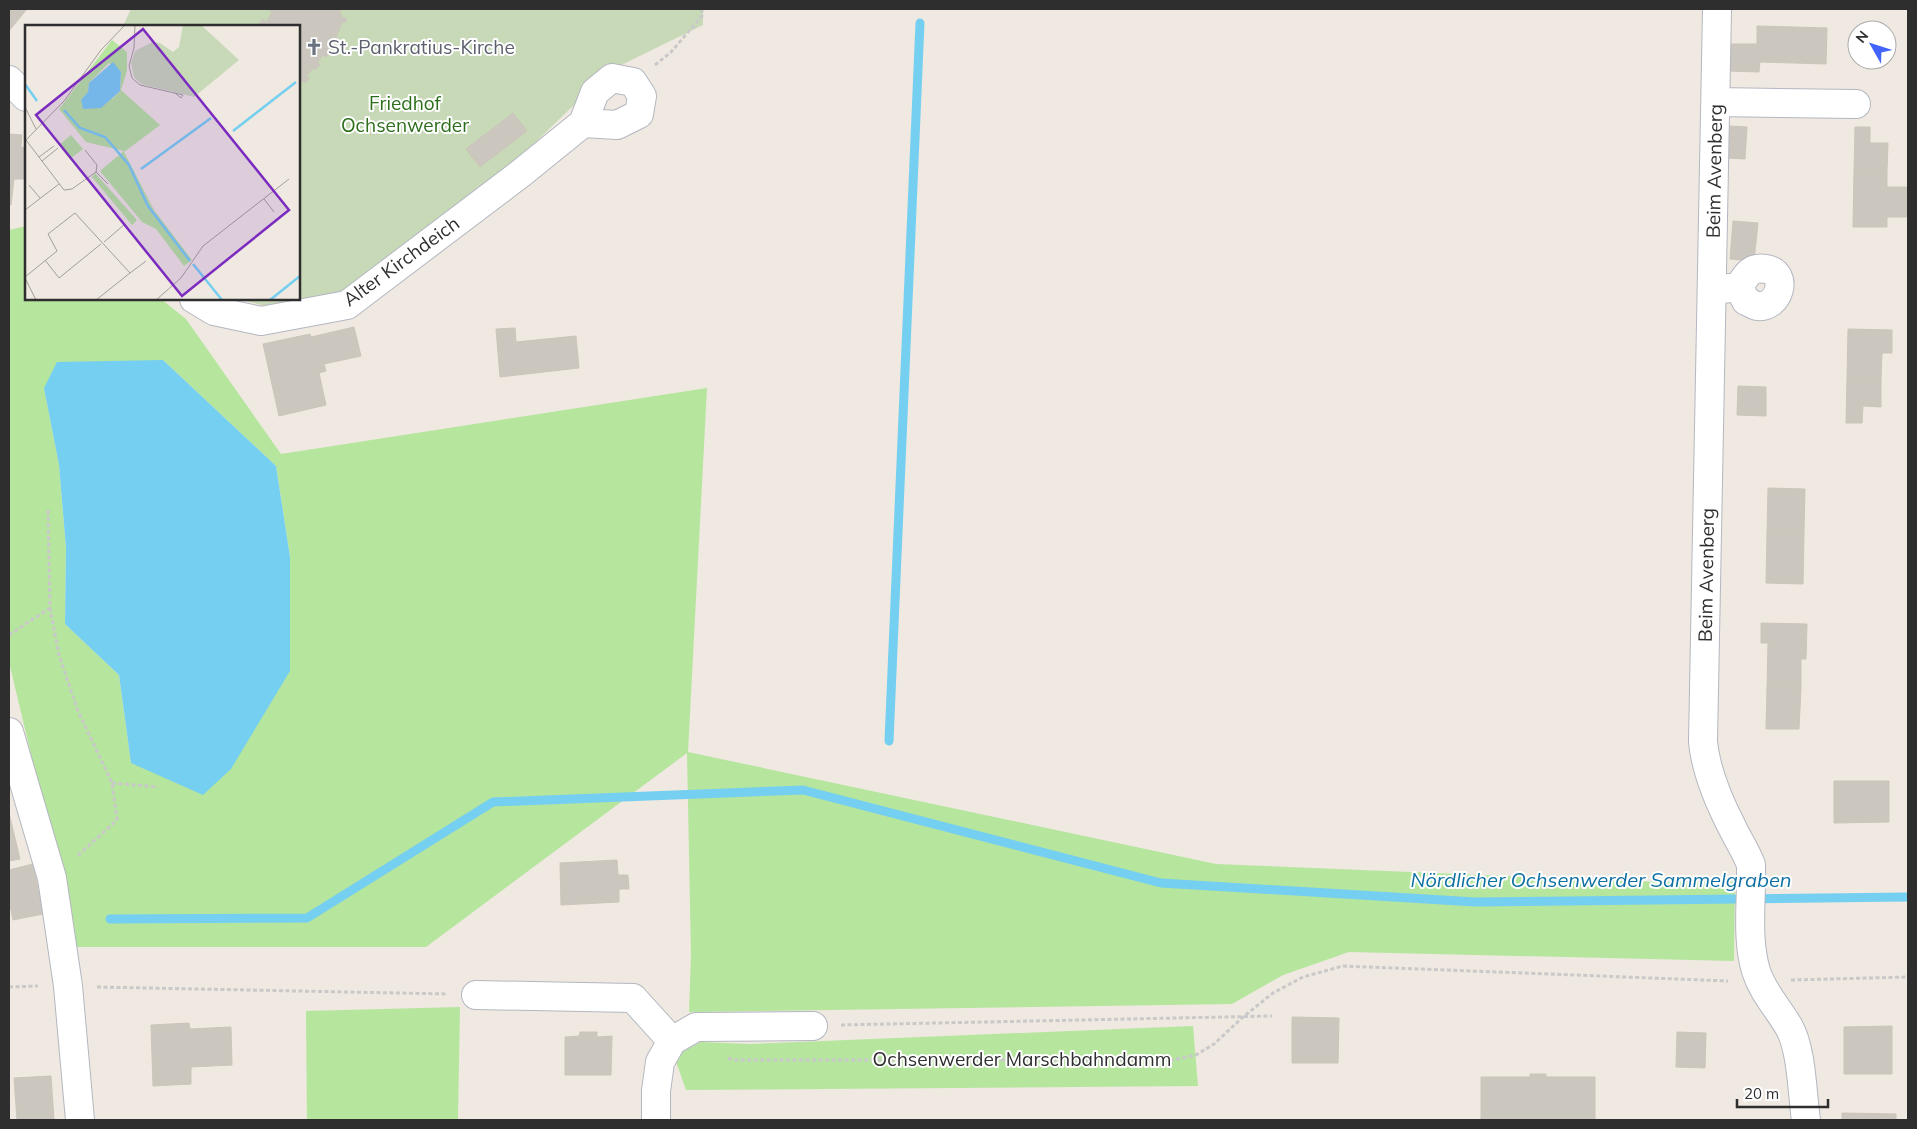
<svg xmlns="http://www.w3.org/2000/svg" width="1917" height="1129" font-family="Mulish,sans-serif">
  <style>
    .green { fill: #b6e59e; fill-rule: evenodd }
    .cemetery { fill: #c8d9b8 }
    .water { fill: #75cff0 }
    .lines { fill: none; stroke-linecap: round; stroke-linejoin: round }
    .stream { stroke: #75cff0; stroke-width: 9 }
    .building { fill: #cbc7bf; stroke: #cbc5ba }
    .minor-casing { stroke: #b4b7c1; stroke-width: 30 }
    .path { stroke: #c9c9c9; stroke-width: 3; stroke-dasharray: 4 2.5; stroke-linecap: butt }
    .minor { stroke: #fff; stroke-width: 28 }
    .labels { text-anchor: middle; stroke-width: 4; stroke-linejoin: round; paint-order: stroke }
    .worship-label { font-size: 19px; fill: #5b616d; stroke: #fff; text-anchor: start }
    .park-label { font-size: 19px; fill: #2c6e1b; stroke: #fff }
    .street-label { font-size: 19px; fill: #2e2e2e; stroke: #fff }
    .water-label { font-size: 20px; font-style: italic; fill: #0d6fa3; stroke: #fff }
    .inset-river { fill: none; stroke: #75cff0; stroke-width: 2.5 }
    .inset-road { fill: none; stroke: #a29e99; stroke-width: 1 }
    .view { fill: #7b2cbf; fill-opacity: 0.15; stroke: #7b2cbf; stroke-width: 2.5 }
    .inset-edge { fill: none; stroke: #2e2e2e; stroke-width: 2.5 }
  </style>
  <rect width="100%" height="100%" fill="#efe9e1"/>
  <!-- green -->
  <path class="green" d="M26 226V299H161L186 319 281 454 707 388 688 752 1216 864 1657 882 1735 881 1734 961 1349 952 1283 975 1232 1004 689 1012 691 955 687 753 426 947H77L9 662V230ZM163 360 276 466 290 557 131 763 119 675 65 624 66 548 59 465 44 388Z
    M460 1007 458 1120H307L306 1011Z
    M1193 1026 1198 1086 686 1090 674 1056 701 1042 750 1044Z"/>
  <!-- cemetery -->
  <path class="cemetery" d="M131 9H703V25L609 71 512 165 343 292 265 306 239 299H299V26H123Z"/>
  <!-- water -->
  <path class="water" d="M163 360 276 466 290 557V671L231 769 203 795 131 763 119 675 65 624 66 548 59 465 44 388 57 362Z"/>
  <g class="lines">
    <!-- stream -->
    <path class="stream" d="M889 741 920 23
      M110 919 307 918 493 802 803 790 1161 883 1475 902 1908 897"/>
  </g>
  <!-- building -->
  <path class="building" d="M9 9H27L9 31Z
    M272 9H339L342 18H346V22L342 23 336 37 340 40 337 44 334 42 327 50 330 53 326 57 323 55 317 63 320 65 315 70 313 68 306 76 310 78 305 83 302 81 299 85V26H261L259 24 263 19 266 22 272 13 270 11Z
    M1757 26 1827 28 1826 64 1760 62 1759 72 1728 71 1729 44H1757Z
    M513 113 527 131 480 167 466 149Z
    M1730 126 1747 127 1745 159 1727 158Z
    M1855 127H1870V143H1888L1887 171H1854Z
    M9 134 22 135 21 147 26 148V179H14L11 205H9Z
    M1854 171H1887V187H1908V217H1887V227H1853Z
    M1733 221 1758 223 1754 261 1730 259Z
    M354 327 361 356 324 364 326 371 319 373 326 405 279 416 263 344 310 334 311 337Z
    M515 328 516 342 576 336 579 368 500 377 496 329Z
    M1848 329 1892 330V353H1882L1881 380 1847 379Z
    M1847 379 1881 380V407L1863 406 1862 423H1846Z
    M1738 386 1766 387V416L1737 415Z
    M1768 488 1805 489 1804 533 1767 532Z
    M1767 532 1804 533 1803 584 1766 583Z
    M1761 623 1807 624 1806 659H1801V688L1767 687 1768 643H1761Z
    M1767 687 1801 688 1799 729H1766Z
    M1834 781H1889V822L1834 823Z
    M9 813 20 859 9 861Z
    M617 860 618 875H628L629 889H619V902L561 905 560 863Z
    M33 864 43 914 13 920 9 900V870Z
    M1292 1017 1339 1018 1338 1063H1292Z
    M189 1023 190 1029 231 1027 232 1065 191 1067V1084L153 1086 151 1025Z
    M1892 1026V1074H1844V1027Z
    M580 1032H597V1037L612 1036 611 1075H565V1037L579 1036Z
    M1677 1032 1706 1033 1705 1068 1676 1067Z
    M1530 1074H1546V1077H1595V1120H1481V1077H1530Z
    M51 1076 54 1120H17L14 1078Z
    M1842 1113 1896 1114V1120H1842Z"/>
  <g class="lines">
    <!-- minor casing -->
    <g class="minor-casing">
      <path id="minor" d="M1717 9 1703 742C1706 772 1718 800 1732 827 1738 840 1746 851 1751 865 1752 900 1746 938 1756 971 1763 993 1778 1008 1789 1027 1802 1050 1802 1093 1806 1120
        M9 80 26 97
        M1716 102 1856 104
        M1712 290 1739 287 1746 301C1749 302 1753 305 1757 306 1779 309 1790 273 1766 269 1751 266 1746 275 1739 287
        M194 299 214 311 261 321 347 305 520 174 583 123 595 92 612 78 633 82 642 96 639 114 617 125 583 123
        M9 732 52 878 68 986 80 1120
        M476 995 633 998 672 1041
        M672 1041 696 1027 813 1026
        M656 1120V1091L660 1062 672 1041"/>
    </g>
    <!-- path -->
    <path class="path" d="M655 65 671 52 702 16V9
      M48 510 50 608 59 655 78 711 112 783 117 820 76 857
      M9 635 50 608
      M112 783 158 787
      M1791 980 1908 977
      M9 987 38 986
      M97 987 448 994
      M841 1025 1272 1016
      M728 1058 733 1060H1173L1196 1055 1214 1044 1243 1017 1273 993 1303 977 1343 966 1728 981"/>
    <!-- minor -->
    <use href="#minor" class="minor"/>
  </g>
  <!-- icons -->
  <defs>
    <g id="church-bare" transform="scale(1.35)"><path d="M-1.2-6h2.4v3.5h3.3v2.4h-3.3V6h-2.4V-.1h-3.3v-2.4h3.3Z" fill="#6b7280" stroke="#fff" stroke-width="2.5" paint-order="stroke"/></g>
  </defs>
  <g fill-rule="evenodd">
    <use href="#church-bare" x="314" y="47"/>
  </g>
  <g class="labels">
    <!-- worship labels -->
    <g class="worship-label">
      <text x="328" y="54">St.-Pankratius-Kirche</text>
    </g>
    <!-- park labels -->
    <g class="park-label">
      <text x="405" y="110">Friedhof<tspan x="405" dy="22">Ochsenwerder</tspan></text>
    </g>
    <!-- street labels -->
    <g class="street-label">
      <text transform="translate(1714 171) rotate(-89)" y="7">Beim Avenberg</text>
      <text transform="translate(401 261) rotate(-36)" y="7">Alter Kirchdeich</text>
      <text transform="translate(1706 575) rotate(-89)" y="7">Beim Avenberg</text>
      <text x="1022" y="1066">Ochsenwerder Marschbahndamm</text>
    </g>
    <!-- water labels -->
    <g class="water-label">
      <text x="1601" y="887">Nördlicher Ochsenwerder Sammelgraben</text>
    </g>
  </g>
  <!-- overview -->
  <g transform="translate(25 25)">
    <rect width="275" height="275" fill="#efe9e1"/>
    <path d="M87 15 102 27V46L96 65 135 100 99 127 129 185 167 235 159 241 131 204 117 197 75 146 99 126 61 117 34 84ZM84 38 96 47 95 66 87 74 63 67 64 58ZM46 110 58 124 45 134 34 120ZM70 148 112 195 107 200 67 152Z" fill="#b6e59e" fill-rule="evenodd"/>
    <path d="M158 0H176L214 35 169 72 116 59 109 52 106 38 110 26 127 17 135 18 148 27 154 22Z" fill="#c8d9b8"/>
    <path d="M88 37 96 47 95 66 76 83 58 84 56 75 63 67 64 58Z" fill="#75cff0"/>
    <path class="inset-river" d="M0 59 12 76M39 85 55 103 80 112 104 140 123 181 165 236M208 106 271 57M116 144 186 93M168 239 197 275M245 275 275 251"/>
    <path class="inset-road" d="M110 0 109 23 104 41 107 53 115 60 158 70 156 73 150 68M0 82 11 104M1 115 39 165 47 164 71 147M0 116 39 76 76 25 100 0M60 125 72 140 71 147M14 132 29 121M17 136 33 123M71 147 83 159M4 160 15 173M239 174 249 187M0 185 34 159M79 217 100 199M20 235 34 253 76 219M105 248 121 236M0 252 32 226 23 209 50 188 105 248 71 275M0 253 11 275M131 275 156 253 178 221 264 154"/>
    <path class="view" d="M118 4 264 185 157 271 11 90Z"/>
    <rect width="275" height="275" class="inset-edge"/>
  </g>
  <!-- border -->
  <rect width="1917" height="1129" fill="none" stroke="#2e2e2e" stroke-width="20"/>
  <!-- north arrow -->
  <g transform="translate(1872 45) rotate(309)"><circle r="24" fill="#ffffff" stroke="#ababab"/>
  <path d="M0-4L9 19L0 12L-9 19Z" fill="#4264fb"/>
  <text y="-8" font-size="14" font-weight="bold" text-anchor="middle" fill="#2e2e2e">N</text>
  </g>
  <!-- scale -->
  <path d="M1737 1099v8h91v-8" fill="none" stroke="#2e2e2e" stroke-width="2.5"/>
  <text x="1744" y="1099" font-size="15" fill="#2e2e2e" stroke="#ffffff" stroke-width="4" paint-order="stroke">20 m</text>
</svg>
